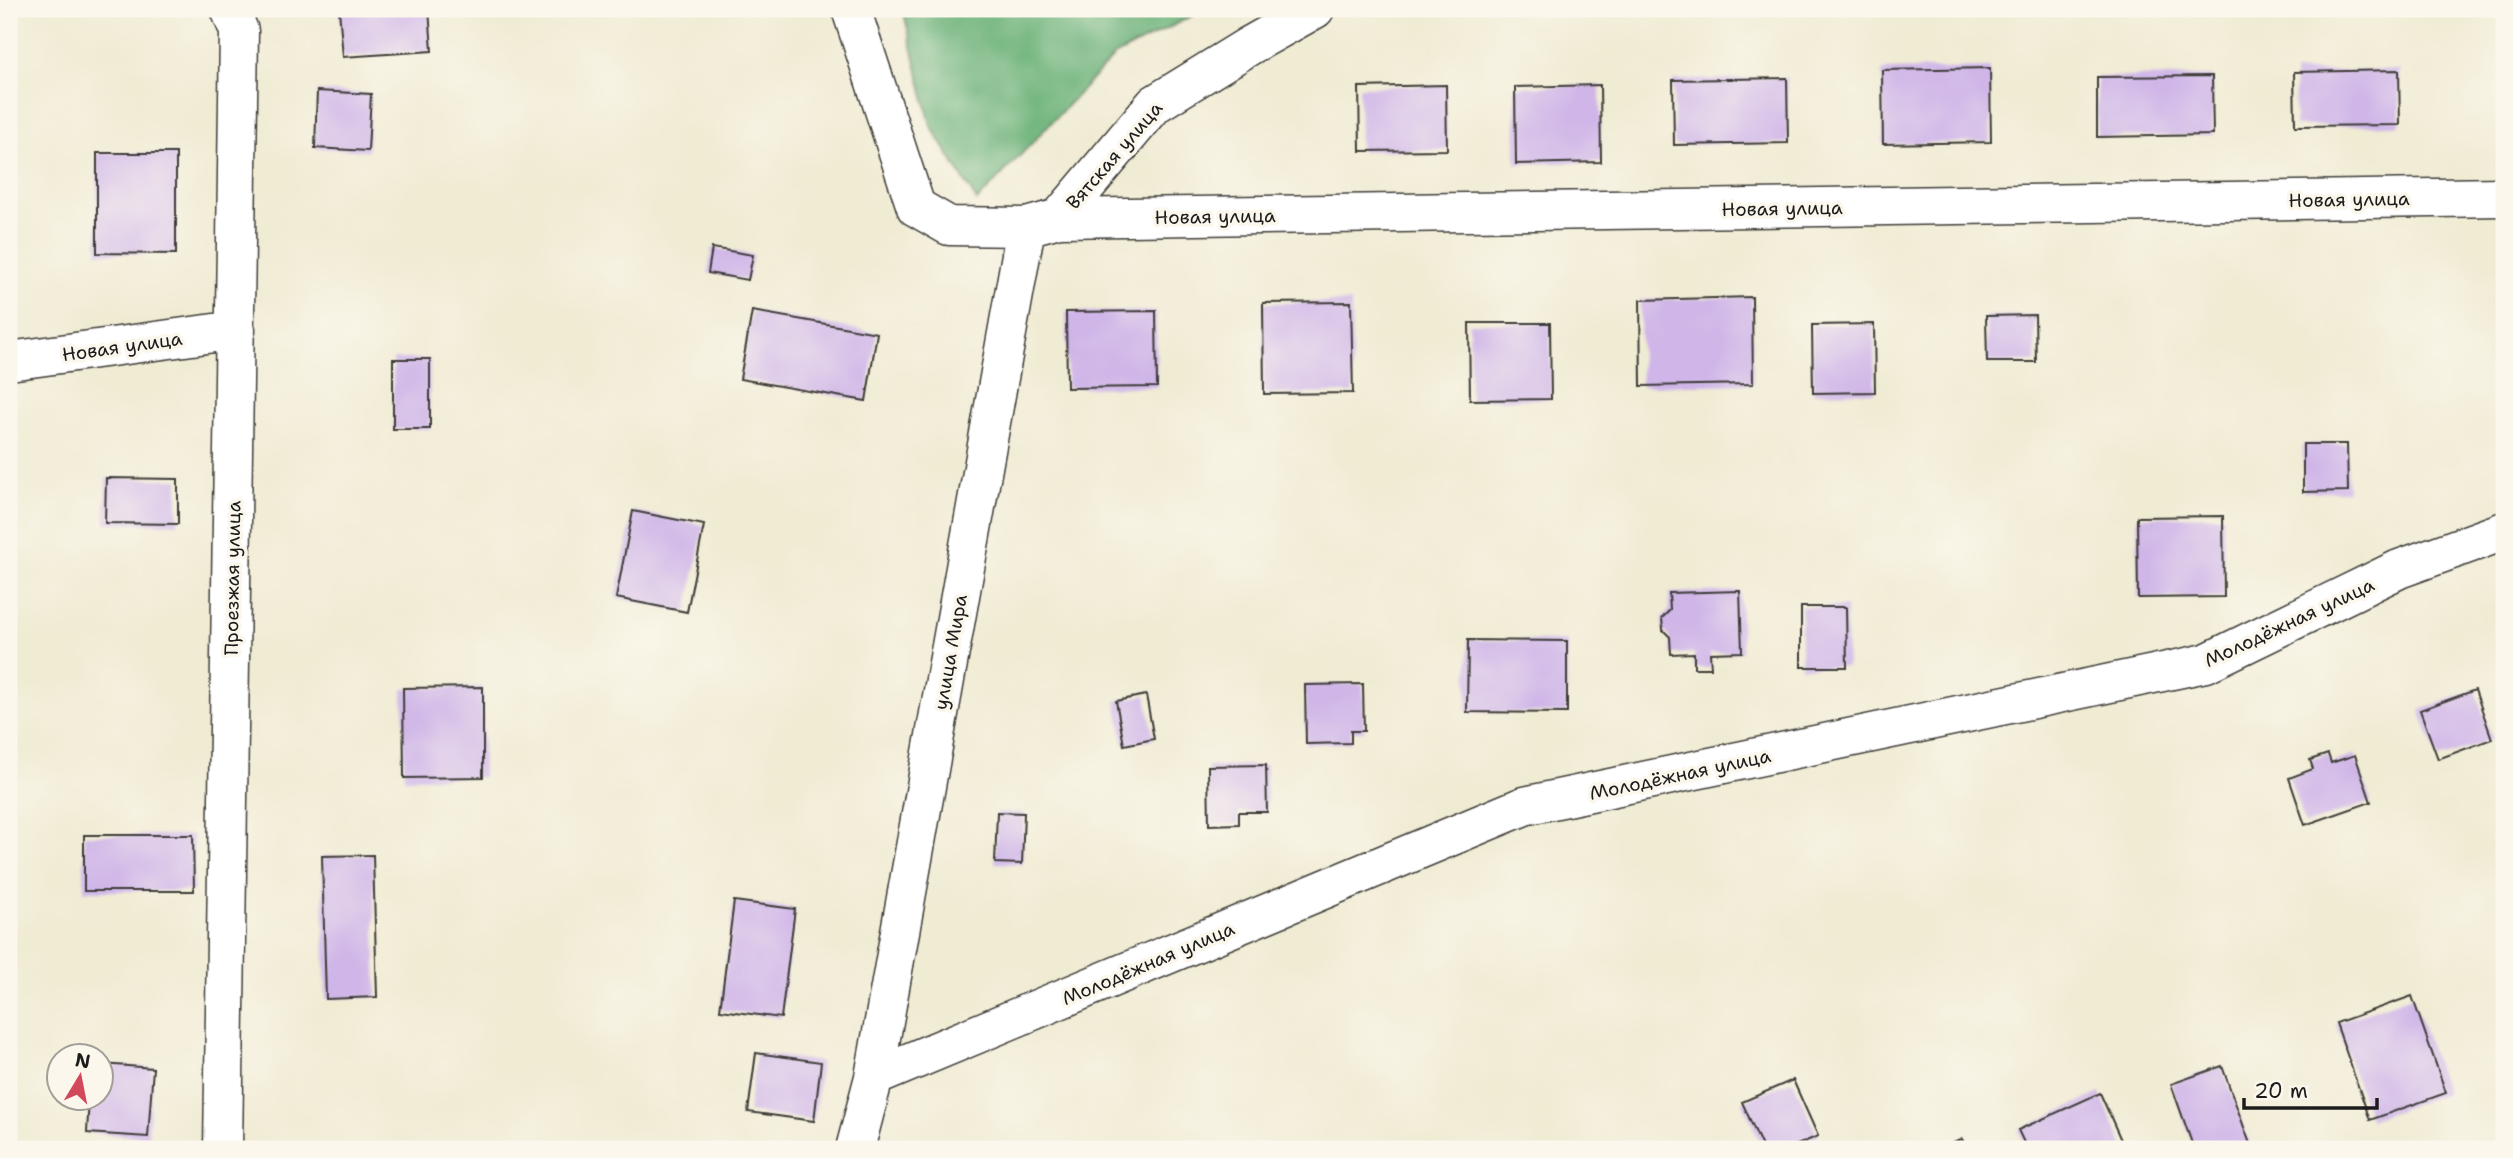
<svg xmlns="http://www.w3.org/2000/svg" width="2513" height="1158" font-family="'Shantell Sans',sans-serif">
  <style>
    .forest { fill: #68b076; stroke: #426649; stroke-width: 2 }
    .building { fill: #cfb5e8 }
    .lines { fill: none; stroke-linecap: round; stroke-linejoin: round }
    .minor-casing { stroke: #3c3b37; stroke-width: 41 }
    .minor { stroke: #fff; stroke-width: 38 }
    .labels { text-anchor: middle; stroke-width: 7; stroke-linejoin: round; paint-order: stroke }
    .street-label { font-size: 19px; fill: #1c1c1c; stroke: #fbf7ec }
  </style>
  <rect width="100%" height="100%" fill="#fbf7ec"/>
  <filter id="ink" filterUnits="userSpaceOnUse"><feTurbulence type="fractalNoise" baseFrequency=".0143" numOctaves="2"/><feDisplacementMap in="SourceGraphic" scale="14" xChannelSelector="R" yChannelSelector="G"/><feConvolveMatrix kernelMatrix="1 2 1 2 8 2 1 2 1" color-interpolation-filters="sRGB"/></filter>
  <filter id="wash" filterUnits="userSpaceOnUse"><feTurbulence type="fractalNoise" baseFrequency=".00686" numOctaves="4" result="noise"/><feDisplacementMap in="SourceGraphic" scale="28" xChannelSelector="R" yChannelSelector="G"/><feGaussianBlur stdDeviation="1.57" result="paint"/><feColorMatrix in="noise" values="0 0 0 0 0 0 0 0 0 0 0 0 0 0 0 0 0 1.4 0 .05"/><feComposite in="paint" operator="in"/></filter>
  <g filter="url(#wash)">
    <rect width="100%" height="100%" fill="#f0ebd3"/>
    <!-- forest -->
    <path class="forest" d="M903 9H1205L1114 56 977 201 931 126Z"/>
    <g id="blocks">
      <!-- building -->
      <path class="building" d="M339 9H429L432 51 343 57Z
        M1990 68 1991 142 1883 144 1882 70Z
        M2399 70 2400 125 2295 126 2294 72Z
        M2212 76 2213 135 2097 137V77Z
        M1787 78 1788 143 1674 145 1673 80Z
        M1446 85 1447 150 1360 151 1359 87Z
        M1600 85 1601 162 1516 164 1515 87Z
        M317 91 371 94 368 151 315 148Z
        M97 153H176V254L97 253Z
        M712 248 753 255 748 280 708 273Z
        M1752 297 1753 384 1641 386 1640 300Z
        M1351 302 1353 393 1264 394 1263 303Z
        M752 311 877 333 866 401 740 379Z
        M1156 311 1157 387 1067 388 1066 312Z
        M2035 315 2036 362H1987L1986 316Z
        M1469 323H1550L1551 399 1470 400Z
        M1874 324 1875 392 1813 393 1812 325Z
        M393 359H430V429H393Z
        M2303 444H2347L2348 491 2303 492Z
        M106 478 178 479V524L105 523Z
        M633 511 704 525 687 612 616 598Z
        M2223 516 2224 597 2138 598 2137 517Z
        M1740 591 1742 652 1710 653 1711 668H1694V653L1671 654 1670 637 1663 630 1662 618 1670 610 1669 593Z
        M1801 607H1846L1847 667H1801Z
        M1468 640 1567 641V713L1467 712Z
        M1363 684 1364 731H1351V743L1306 744 1305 685Z
        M483 687V777L404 778 403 688Z
        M2475 690 2492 739 2438 759 2420 710Z
        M1146 695 1154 739 1124 745 1116 701Z
        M2328 754 2331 763 2355 755 2371 802 2305 825 2289 778 2313 769 2310 760Z
        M1266 765 1267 812H1239V824L1209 825 1208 766Z
        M997 812 1024 813 1022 864 995 863Z
        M84 835H193L194 891H84Z
        M373 855 377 997 326 999 322 856Z
        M734 901 795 909 781 1018 720 1010Z
        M2412 996 2446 1093 2370 1120 2336 1023Z
        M756 1053 821 1062 814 1121 748 1112Z
        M102 1064 153 1068 148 1137 87 1133 89 1098H102Z
        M2222 1066 2250 1144 2237 1149H2194L2171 1084Z
        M1793 1080 1818 1136 1788 1149H1763L1742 1102Z
        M2100 1093 2125 1149H2027L2018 1130Z
        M1962 1139 1967 1149H1940Z"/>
    </g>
  </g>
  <g filter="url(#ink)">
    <use href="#blocks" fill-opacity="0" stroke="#3c3b37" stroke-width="2"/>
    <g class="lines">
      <!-- minor casing -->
      <g class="minor-casing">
        <path id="minor" d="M851 9 916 207 949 226 1026 227 1059 218 2504 197
          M1059 218 1155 104 1249 46 1315 9
          M9 361 236 330
          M874 1077 1524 806 2206 663 2399 569 2504 531
          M223 1149 239 31 230 9
          M855 1149 874 1077 1026 227"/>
      </g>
      <!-- minor -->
      <use href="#minor" class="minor"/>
    </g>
  </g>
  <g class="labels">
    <!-- street labels -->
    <g class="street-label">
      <text transform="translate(1114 155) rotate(-49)" y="7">Вятская улица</text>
      <text transform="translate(2349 199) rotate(-1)" y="7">Новая улица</text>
      <text transform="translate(1782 208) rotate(-1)" y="7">Новая улица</text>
      <text transform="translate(1215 216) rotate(-1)" y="7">Новая улица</text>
      <text transform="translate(122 346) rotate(-8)" y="7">Новая улица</text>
      <text transform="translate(232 578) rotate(-89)" y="7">Проезжая улица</text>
      <text transform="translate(2289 622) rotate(-25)" y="7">Молодёжная улица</text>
      <text transform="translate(950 652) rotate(-80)" y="7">улица Мира</text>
      <text transform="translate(1680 774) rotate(-12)" y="7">Молодёжная улица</text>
      <text transform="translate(1148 963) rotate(-23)" y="7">Молодёжная улица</text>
    </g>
  </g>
  <!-- margin -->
  <rect width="2513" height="1158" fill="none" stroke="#fbf7ec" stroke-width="35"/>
  <!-- north arrow -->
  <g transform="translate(80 1077) rotate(10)"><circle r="33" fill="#fbf7ec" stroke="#a29f99" stroke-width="2"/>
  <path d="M0-5L12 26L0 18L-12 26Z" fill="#d1495b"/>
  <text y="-10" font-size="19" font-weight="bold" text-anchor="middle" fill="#1c1c1c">N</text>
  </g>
  <!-- scale -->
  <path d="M2244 1098v10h133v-10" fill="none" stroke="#1c1c1c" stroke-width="3.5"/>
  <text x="2254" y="1098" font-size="21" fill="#1c1c1c" stroke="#fbf7ec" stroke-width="5" paint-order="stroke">20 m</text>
</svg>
